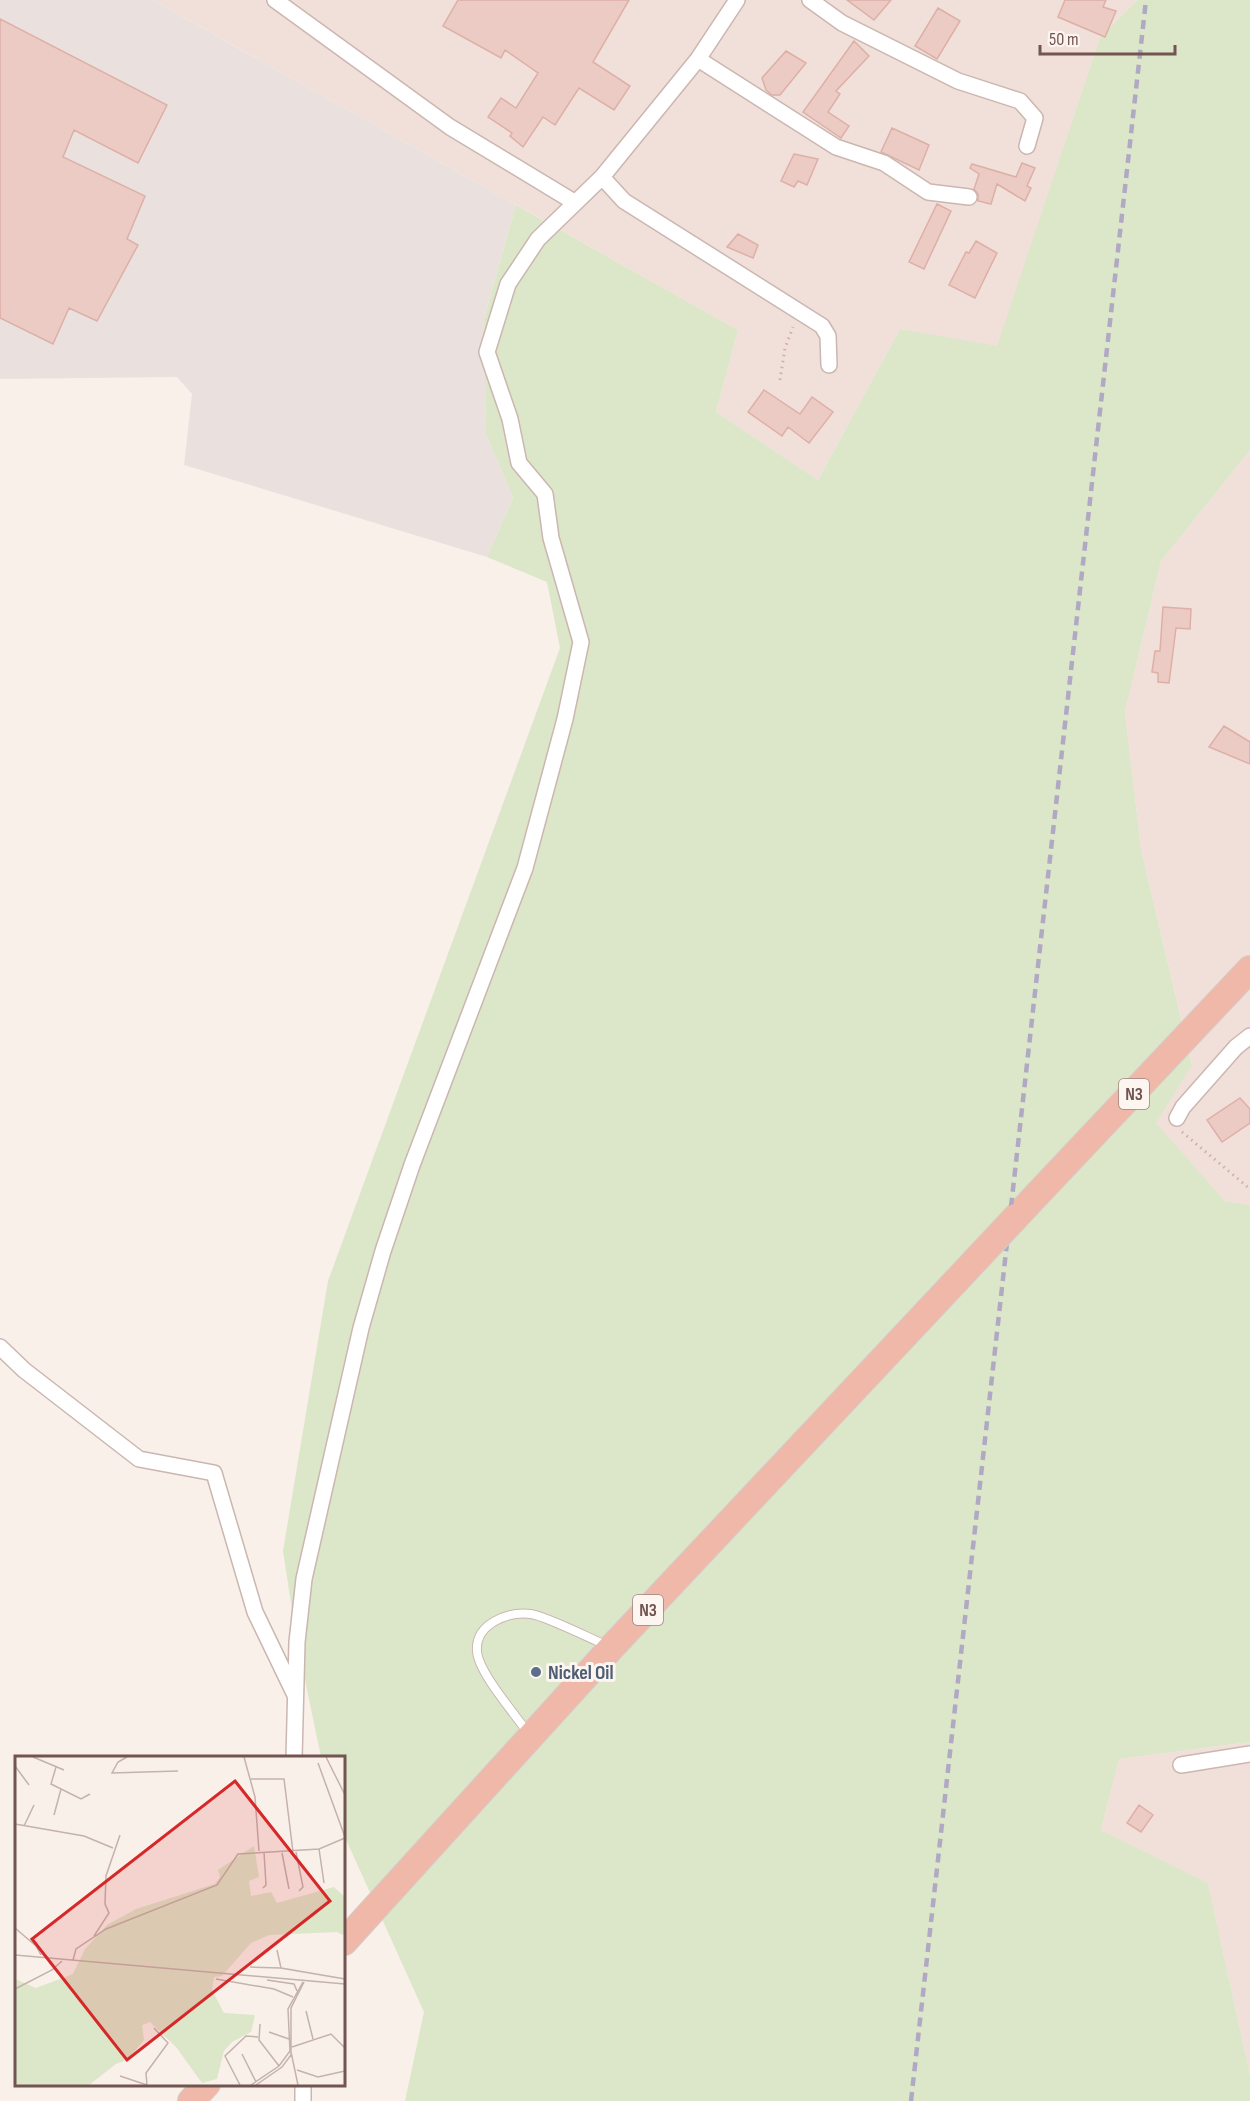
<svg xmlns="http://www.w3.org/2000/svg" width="1250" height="2101" font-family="'Sofia Sans Condensed',sans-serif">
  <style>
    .residential { fill: #f1e0d9 }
    .industrial { fill: #eae1df }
    .green { fill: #dce6c9 }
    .building { fill: #eccbc4; stroke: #ddafa7; stroke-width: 1.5 }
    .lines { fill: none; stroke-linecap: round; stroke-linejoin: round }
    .service-casing { stroke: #cbb6b0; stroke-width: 10 }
    .minor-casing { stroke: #cbb6b0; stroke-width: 18 }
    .trunk-casing { stroke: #d5ccca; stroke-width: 28 }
    .path { stroke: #d1aea7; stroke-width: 3; stroke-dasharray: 1.5 4.5; stroke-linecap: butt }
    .service { stroke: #fff; stroke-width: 8 }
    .minor { stroke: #fff; stroke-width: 15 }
    .trunk { stroke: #efb8a9; stroke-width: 26 }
    .rail { stroke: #b1a9c3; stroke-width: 4.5; stroke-dasharray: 9 6; stroke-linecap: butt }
    .trunk-bridge-casing { stroke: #d5ccca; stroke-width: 28; stroke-linecap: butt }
    .trunk-bridge { stroke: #efb8a9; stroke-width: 26 }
    .service-dot { fill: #5c6f8a; stroke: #fdf5f0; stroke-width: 2 }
    .labels { text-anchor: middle; stroke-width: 6; stroke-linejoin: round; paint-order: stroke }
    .shield { fill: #fdf5f0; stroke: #9c8480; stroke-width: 1.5 }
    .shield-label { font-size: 18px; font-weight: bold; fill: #725450 }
    .service-label { font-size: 20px; font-weight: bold; fill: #4e5e75; stroke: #fdf5f0; text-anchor: start }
    .inset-road { fill: none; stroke: #c4b2ac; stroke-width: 1.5 }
    .view { fill: #d62828; fill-opacity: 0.15; stroke: #d62828; stroke-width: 3 }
    .inset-edge { fill: none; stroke: #725450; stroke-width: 3 }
  </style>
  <rect width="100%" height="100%" fill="#faf0ea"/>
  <!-- residential -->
  <path class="residential" d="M153 0H1137L1100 37 997 347 900 329 818 480 716 412 738 330Z
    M1250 450V1205L1225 1201 1155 1123 1192 1064 1141 849 1125 712 1161 561Z
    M1250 1742V2075L1208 1883 1101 1830 1119 1759Z"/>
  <!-- industrial -->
  <path class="industrial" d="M0 0H153L516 205 484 319 486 434 513 498 487 557 184 465 192 394 177 377 0 379Z"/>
  <!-- green -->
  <path class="green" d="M1137 0H1250V450L1161 561 1125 712 1141 849 1192 1065 1156 1123 1225 1201 1250 1205V1742L1119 1759 1101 1830 1208 1883 1250 2075V2101H405L424 2012 344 1835V1758L321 1757 297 1642 283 1551 328 1281 560 648 547 582 487 557 513 498 486 434 484 319 516 205 738 330 716 412 818 480 900 329 997 346 1100 37Z"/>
  <!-- building -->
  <path class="building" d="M458 0H629L593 62 630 86 614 110 579 88 555 125 543 117 523 147 510 136 512 133 488 117 501 98 516 108 538 73 505 50 501 58 443 26Z
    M847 0H891L874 20Z
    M1065 0H1106L1103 7 1116 11 1105 37 1058 17Z
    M938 8 960 21 937 59 915 46Z
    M0 19 167 105 138 163 74 130 63 157 145 196 127 239 138 245 97 321 69 308 53 344 0 318Z
    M854 41 869 56 836 91 840 94 828 112 849 126 841 138 803 112Z
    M786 51 806 63 780 95H772L766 90 762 78Z
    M892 128 929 145 919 170 881 152Z
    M794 154 818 159 807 185 798 181 794 187 781 181Z
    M1022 163 1035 168 1027 186 1031 188 1025 201 997 184 991 204 978 201V194L974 189 979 174 970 168 972 164 1016 177Z
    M937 204 951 211 924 269 909 262Z
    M738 234 758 245 753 258 727 247Z
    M976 241 997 253 975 298 949 285 966 252 969 253Z
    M764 390 800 414 812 397 833 412 809 443 788 427 782 436 748 412Z
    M1163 607 1191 609 1190 629 1176 628 1169 683 1158 682V673L1152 672 1155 651H1160Z
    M1224 726 1250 742V764L1209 747Z
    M1240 1098 1250 1109V1123L1222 1142 1207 1120Z
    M1139 1805 1153 1815 1141 1832 1127 1823Z"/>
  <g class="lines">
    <!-- service casing -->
    <g class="service-casing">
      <path id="service" d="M528 1733C515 1714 478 1672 477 1651 475 1624 508 1611 531 1614 546 1616 591 1639 608 1646"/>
    </g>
    <!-- minor casing -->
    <g class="minor-casing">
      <path id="minor" d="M275 0 450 127 574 202
        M810 0 842 23 958 81 1020 101 1035 118 1027 146
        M698 59 836 147 884 163 928 192 969 197
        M602 177 624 201 822 326 828 336 829 365
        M1177 1118 1183 1107 1236 1047 1250 1036
        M0 1347 24 1370 139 1459 214 1473 255 1612 295 1695
        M294 1758 297 1642 304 1579 361 1328 383 1251 412 1165 525 868 565 719 581 642 551 538 545 494 519 463 510 419 487 352 508 284 538 239 602 177 698 59 737 0
        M1181 1765 1250 1754
        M303 2101V2084"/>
    </g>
    <!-- trunk casing -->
    <g class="trunk-casing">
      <path id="trunk" d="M1016 1217 1250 969
        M344 1942 612 1647 956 1281
        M191 2101 207 2084"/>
    </g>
    <!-- path -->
    <path class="path" d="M780 380 785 348 793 327
      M1182 1132 1250 1189"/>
    <!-- service -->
    <use href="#service" class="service"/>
    <!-- minor -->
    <use href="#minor" class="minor"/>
    <!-- trunk -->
    <use href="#trunk" class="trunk"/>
    <!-- rail -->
    <path class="rail" d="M911 2101 1146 0"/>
    <!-- trunk-bridge casing -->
    <g class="trunk-bridge-casing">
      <path id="trunk-bridge" d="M956 1281 1016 1217"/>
    </g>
    <!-- trunk-bridge -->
    <use href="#trunk-bridge" class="trunk-bridge"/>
  </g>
  <!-- markers -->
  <circle class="service-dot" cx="536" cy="1672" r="6"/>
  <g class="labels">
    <!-- shield labels -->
    <g class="shield">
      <rect x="1119" y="1079" width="30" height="30" rx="4.5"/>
      <rect x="633" y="1595" width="30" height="30" rx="4.5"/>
    </g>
    <g class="shield-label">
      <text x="1134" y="1100">N3</text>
      <text x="648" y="1616">N3</text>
    </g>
    <!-- service labels -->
    <g class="service-label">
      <text x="548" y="1679">Nickel Oil</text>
    </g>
  </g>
  <!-- overview -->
  <g transform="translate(15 1756)">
    <rect width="330" height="330" fill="#faf0ea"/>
    <path d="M239 90 244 121 234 125 236 140 256 136 262 147 319 131 330 141V180L322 176 254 179 236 187 207 220 199 221 197 234 209 257 240 259 236 276 217 286 209 295 202 323 187 327 161 291 135 266 127 269 129 284 112 304 101 308 74 329H0V223L21 232 58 218 70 193 92 169 121 153 200 128 205 121 203 114Z" fill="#dce6c9"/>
    <path class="inset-road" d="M18 1 49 14M112 1 103 6 97 17 163 15M229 1 240 41 244 95M311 1 330 39M303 7 330 81M0 10 14 29M41 11 36 28 66 43 75 38M236 23H269L278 96M39 59 46 33M0 68 69 80 98 92M9 70 19 49M304 93 309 127M281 96 288 131 284 135M267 97 274 133M248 132 251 129 249 96M0 172 21 190 26 199M79 180 94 157 90 148 91 120 105 79M262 194 266 212 330 223M0 199 330 228M58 204 61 193 91 173 202 129 223 98 304 93 330 82M235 211 266 212M201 223 259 233 278 241M252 224 279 228 282 235M0 233 37 214 47 205M291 255 298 283M245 268 244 284 264 310M254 276 274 283M277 291 316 278 330 292M276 296 283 329M227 298 241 326M282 314 303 321 330 315M105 320 132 329M132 329 131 317 153 287 139 272M225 329 210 300 231 280 243 281M236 329 264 310 275 295 273 253 288 226M241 329 267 311 276 299V252L289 226"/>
    <path class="view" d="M220 25 315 145 112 304 17 183Z"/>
    <rect width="330" height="330" class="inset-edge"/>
  </g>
  <!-- scale -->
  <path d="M1040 45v9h135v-9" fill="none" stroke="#725450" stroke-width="3"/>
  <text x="1049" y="45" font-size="18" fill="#725450" stroke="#fdf5f0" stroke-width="4.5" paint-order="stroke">50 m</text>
</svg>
